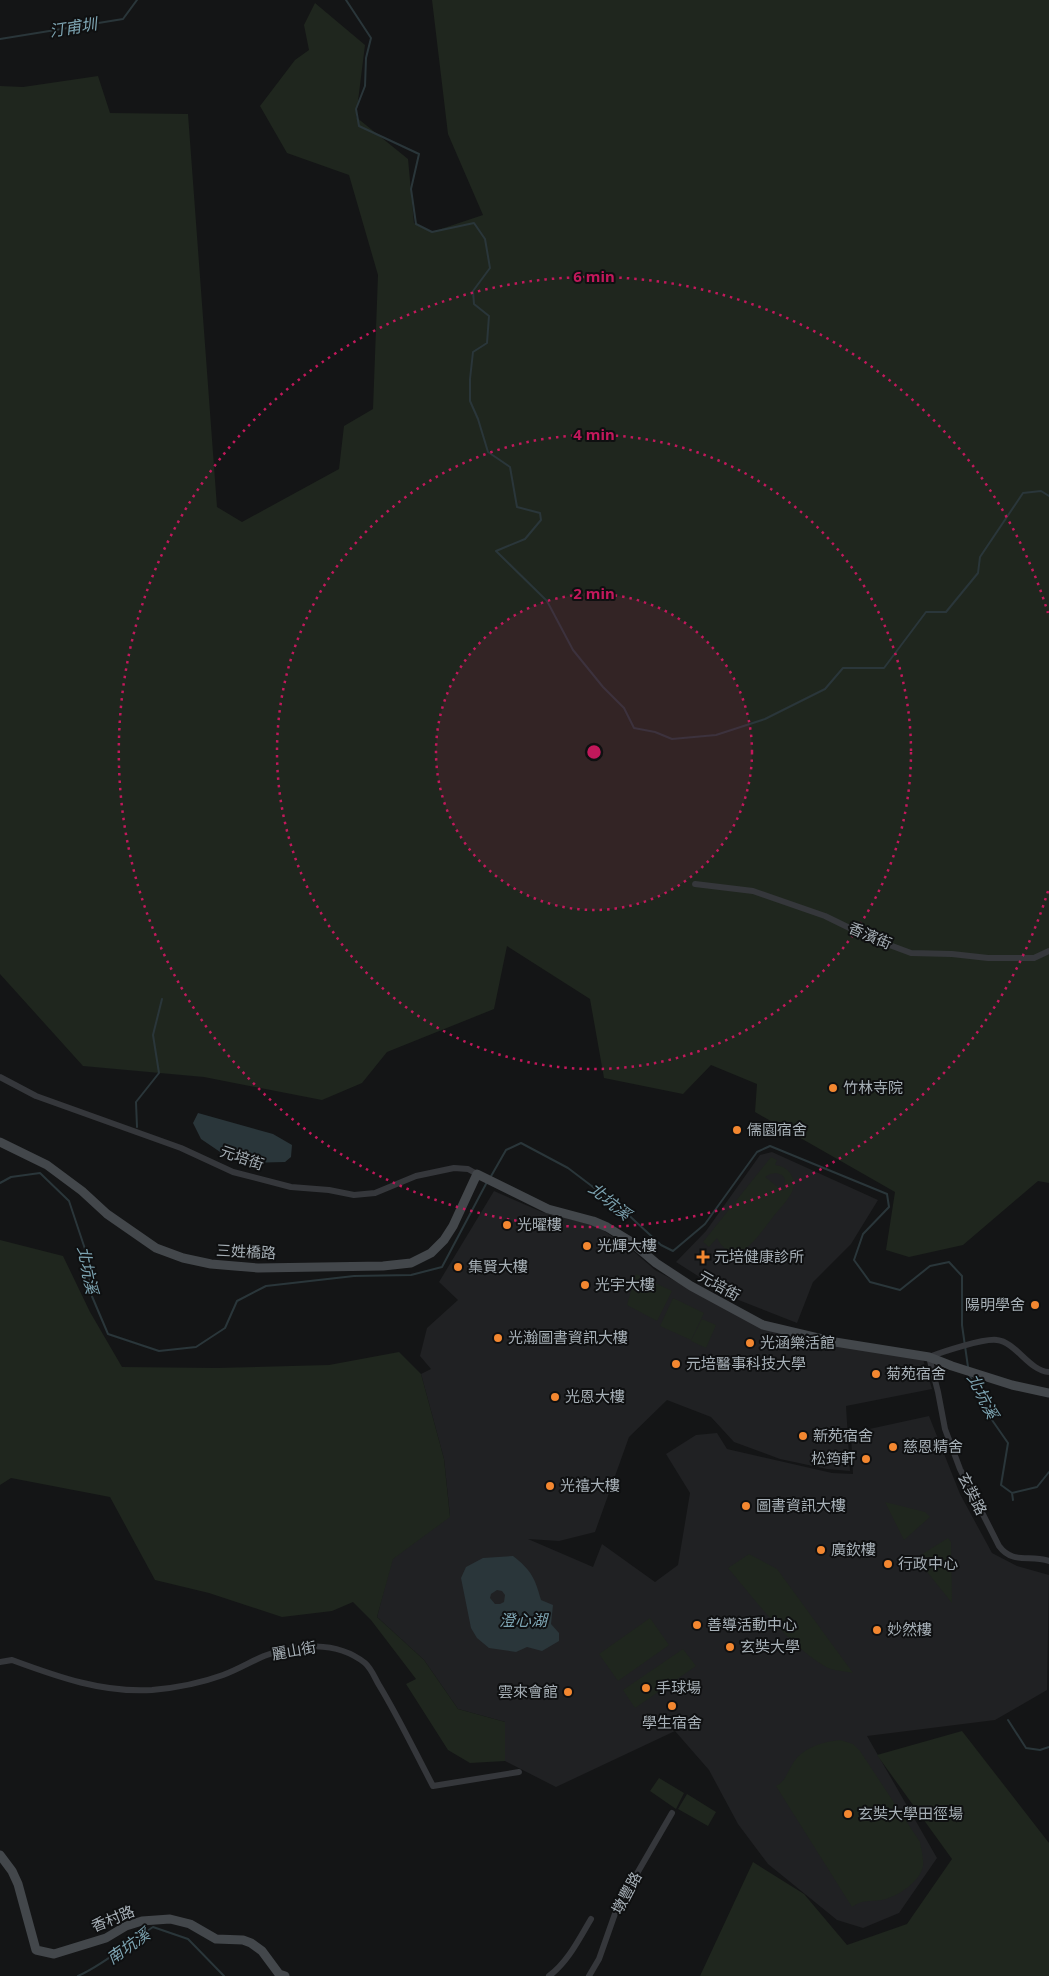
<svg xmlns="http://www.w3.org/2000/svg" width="1049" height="1976" font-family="'Noto Sans','Noto Sans TC',sans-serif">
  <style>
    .built { fill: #202123 }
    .green { fill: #1f261e; fill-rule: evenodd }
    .water { fill: #2a363a; fill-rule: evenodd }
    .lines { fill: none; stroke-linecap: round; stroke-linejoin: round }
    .stream { stroke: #2a363a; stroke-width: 2 }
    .street { stroke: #35373b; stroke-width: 6 }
    .secondary { stroke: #43474b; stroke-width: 9 }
    .ring { fill: none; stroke: #c2185b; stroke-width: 2.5; stroke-dasharray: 2.5 5 }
    .poi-dot { fill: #f38730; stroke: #0f1011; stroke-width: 2 }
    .labels { text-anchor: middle; stroke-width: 4; stroke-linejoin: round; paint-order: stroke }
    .street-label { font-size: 15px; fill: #a6afb6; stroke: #0f1011 }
    .poi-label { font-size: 15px; fill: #a6afb6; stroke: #0f1011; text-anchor: start }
    .water-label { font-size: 16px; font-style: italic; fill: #7da4b2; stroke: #0f1011 }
    .centre { fill: #c2185b; stroke: #0f1011; stroke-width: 2.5 }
    .ring-label { font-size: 15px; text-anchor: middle; font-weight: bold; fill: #c2185b; stroke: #0f1011; stroke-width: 4; stroke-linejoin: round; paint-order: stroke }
  </style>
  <rect width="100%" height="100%" fill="#141516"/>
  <!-- built -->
  <path class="built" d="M772 1152 878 1200 851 1244 813 1282 797 1323 731 1297 676 1262 706 1231 760 1155Z
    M494 1191 542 1212 597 1226 632 1250 655 1270 755 1324 923 1359 932 1389 846 1406 850 1471 827 1469 780 1459 734 1442 711 1417 667 1400 629 1437 595 1532 559 1541 528 1539 593 1567 602 1544 655 1582 678 1565 690 1493 666 1454 696 1435 717 1433 727 1449 832 1473 853 1474 851 1433 929 1416 960 1494 992 1553 1017 1566 1049 1575 1047 1690 995 1720 867 1736 937 1858 899 1913 863 1928 837 1920 768 1864 738 1824 709 1770 675 1731 556 1787 505 1761V1722L458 1709 424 1660 377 1617 392 1559 450 1516 444 1459 421 1374 431 1369 420 1356 427 1328 458 1300 439 1282Z"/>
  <!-- green -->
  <path class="green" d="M432 0H1049V1183L1038 1181 963 1245 909 1257 886 1250 895 1192 755 1112 757 1084 711 1065 683 1094 604 1078 590 999 507 946 494 1009 387 1052 362 1083 322 1100 204 1077 83 1066 0 974V86L23 87 98 76 110 113 188 114 217 507 242 522 339 469 344 426 373 409 378 275 349 175 287 153 260 106 295 60 309 50 304 25 315 3 365 45 356 117 408 159 414 223 432 232 483 215 448 134Z
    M771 1157 777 1160 775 1165C785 1166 794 1173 794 1185 793 1196 779 1209 773 1217 759 1234 736 1274 717 1238L709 1247 703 1242ZM776 1173 782 1175 785 1179 783 1191 765 1177 770 1174Z
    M0 1240 63 1256 90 1312 122 1367 217 1368 329 1365 399 1352 421 1374 444 1459 450 1517 393 1559 377 1617 424 1660 458 1709 505 1722V1761L470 1763 448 1750 406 1684 416 1679 371 1620 353 1602 332 1611 282 1617 209 1593 155 1580 110 1497 11 1478 0 1485Z
    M636 1274 672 1291 657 1321 627 1305Z
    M673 1298 704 1313 691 1340 660 1326Z
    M702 1319 716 1325 706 1348 691 1341Z
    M885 1502 925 1512 930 1517 904 1540Z
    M948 1538 951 1542 952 1603 916 1558Z
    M749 1554 777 1569 853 1673C845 1671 833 1671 826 1667 788 1645 756 1601 728 1568Z
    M650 1618 669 1645 618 1681 599 1654Z
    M683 1649 696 1666 635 1708 623 1690Z
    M962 1731 1049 1843V1976H700L753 1862 804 1894 847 1945 907 1924 952 1859 877 1755Z
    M840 1740 853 1744 860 1751 920 1842C921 1849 924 1859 923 1866 920 1882 897 1897 882 1900 870 1902 863 1899 852 1907L776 1786C786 1781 786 1774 792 1765 801 1748 822 1742 840 1740Z
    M659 1778 684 1793 676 1809 650 1791Z
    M687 1794 716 1812 708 1826 678 1809Z"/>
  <!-- water -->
  <path class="water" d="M198 1113 273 1134 292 1145 291 1157 285 1162 247 1163 229 1158 201 1139 193 1123Z
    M513 1556C531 1570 535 1578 541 1600L553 1605 551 1624 559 1633V1641L542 1651 527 1647 516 1652 489 1648 477 1638 471 1628 461 1578 466 1567 483 1558ZM497 1590 502 1591 505 1595 504 1602 500 1604H495L490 1598 491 1594Z"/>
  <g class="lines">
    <!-- stream -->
    <path class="stream" d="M346 0 371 38 366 58 365 86 356 109 359 126 419 154 411 189 416 224 432 232 474 223 485 239 490 268 473 291 474 304 489 316 487 343 473 352 470 379V401L478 419 488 452 510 467 517 507 540 513 541 520 525 539 496 551 547 601 573 650 603 687 624 708 634 728 655 732 672 739 716 735 765 719 825 689 843 668H884L926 612H946L978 573 980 557 1023 493 1041 491 1049 496
      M0 39 123 19 137 0
      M137 1127 136 1102 159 1073 153 1035 162 999
      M490 1178 506 1150 521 1143 568 1168 622 1209 661 1245 673 1251 705 1224 757 1152 770 1146 887 1194 889 1207 863 1234 854 1260 870 1282 900 1290 930 1266 949 1262 962 1276V1325L968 1367
      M0 1183 11 1177 40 1173 69 1201 87 1255 91 1294 108 1334 159 1351 196 1347 225 1328 237 1301 266 1286 354 1276 411 1275 442 1267 487 1182
      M969 1374 992 1420 1008 1443 1001 1485 1012 1493 1037 1487 1049 1472
      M1012 1493 1013 1500
      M1008 1720 1026 1748 1040 1750 1049 1747
      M78 1976C105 1964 128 1943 153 1927L188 1939 224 1976"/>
    <!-- street -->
    <path class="street" d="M695 884 753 891 825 916 868 937 911 953 952 954 988 958H1034L1049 951
      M0 1077 36 1096 181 1148 233 1172 291 1187 329 1190 354 1195 375 1193 416 1176 454 1168 468 1169 477 1174
      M1049 1372C1029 1371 1016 1342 997 1340 984 1338 942 1352 929 1357L938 1392 945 1429 960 1469 999 1546C1013 1565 1030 1554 1049 1561
      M0 1662 12 1660C58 1677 103 1693 152 1690 175 1688 201 1683 223 1675 237 1670 250 1662 264 1656 297 1644 336 1640 365 1663 371 1668 375 1678 379 1685 399 1718 415 1752 433 1786L519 1772
      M549 1976C568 1962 579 1939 591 1919
      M589 1976 599 1959 617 1908 672 1813"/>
    <!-- secondary -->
    <path class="secondary" d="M0 1142 47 1165 82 1191 107 1214 156 1248 183 1258 211 1264 258 1268 383 1266 411 1263 431 1253 444 1240 453 1226 477 1174 548 1209 593 1221 607 1227 630 1241 656 1263 691 1286 763 1325 835 1342 929 1357 952 1366 1012 1385 1049 1393
      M0 1855 12 1871 18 1884 36 1950 54 1954 106 1938 126 1926 142 1921 170 1919 190 1924 216 1939 243 1940 251 1943 262 1951 279 1974 285 1976"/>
  </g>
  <!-- distance rings -->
  <circle cx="594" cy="752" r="158" fill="#c2185b" fill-opacity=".12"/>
  <g class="ring">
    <circle cx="594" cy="752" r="158"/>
    <circle cx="594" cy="752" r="317"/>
    <path d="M1048 891A475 475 0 1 1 1048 613"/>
  </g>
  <!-- markers -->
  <g class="poi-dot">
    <circle cx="833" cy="1088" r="5"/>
    <circle cx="737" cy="1130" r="5"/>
    <circle cx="507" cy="1225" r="5"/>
    <circle cx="587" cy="1246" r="5"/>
    <path d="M700.5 1249.5h5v5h5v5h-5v5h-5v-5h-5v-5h5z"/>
    <circle cx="458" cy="1267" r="5"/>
    <circle cx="585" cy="1285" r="5"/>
    <circle cx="1035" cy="1305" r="5"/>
    <circle cx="498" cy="1338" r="5"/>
    <circle cx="750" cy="1343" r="5"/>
    <circle cx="676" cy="1364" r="5"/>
    <circle cx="876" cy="1374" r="5"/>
    <circle cx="555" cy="1397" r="5"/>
    <circle cx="803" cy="1436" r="5"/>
    <circle cx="893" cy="1447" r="5"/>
    <circle cx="866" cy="1459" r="5"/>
    <circle cx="550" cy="1486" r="5"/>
    <circle cx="746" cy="1506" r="5"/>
    <circle cx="821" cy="1550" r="5"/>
    <circle cx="888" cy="1564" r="5"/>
    <circle cx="697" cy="1625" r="5"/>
    <circle cx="877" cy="1630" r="5"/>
    <circle cx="730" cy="1647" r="5"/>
    <circle cx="646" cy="1688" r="5"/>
    <circle cx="568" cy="1692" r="5"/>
    <circle cx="672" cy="1706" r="5"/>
    <circle cx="848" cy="1814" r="5"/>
  </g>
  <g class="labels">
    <!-- street labels -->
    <g class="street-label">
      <text transform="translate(870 936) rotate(23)" y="5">香濱街</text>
      <text transform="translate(242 1158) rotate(19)" y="5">元培街</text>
      <text transform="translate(246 1252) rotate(3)" y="5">三姓橋路</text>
      <text transform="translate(719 1286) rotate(29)" y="5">元培街</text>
      <text transform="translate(972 1494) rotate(63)" y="5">玄奘路</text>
      <text transform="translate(294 1651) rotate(-10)" y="5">麗山街</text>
      <text transform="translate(627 1893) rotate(-62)" y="5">墩豐路</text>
      <text transform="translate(113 1919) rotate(-22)" y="5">香村路</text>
    </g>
    <!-- poi labels -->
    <g class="poi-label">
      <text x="843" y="1093">竹林寺院</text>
      <text x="747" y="1135">儒園宿舍</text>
      <text x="517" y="1230">光曜樓</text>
      <text x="597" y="1251">光輝大樓</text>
      <text x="714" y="1262">元培健康診所</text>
      <text x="468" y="1272">集賢大樓</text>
      <text x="595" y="1290">光宇大樓</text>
      <text x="1025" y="1310" text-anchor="end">陽明學舍</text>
      <text x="508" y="1343">光瀚圖書資訊大樓</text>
      <text x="760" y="1348">光涵樂活館</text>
      <text x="686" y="1369">元培醫事科技大學</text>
      <text x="886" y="1379">菊苑宿舍</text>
      <text x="565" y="1402">光恩大樓</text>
      <text x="813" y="1441">新苑宿舍</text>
      <text x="903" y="1452">慈恩精舍</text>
      <text x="856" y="1464" text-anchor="end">松筠軒</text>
      <text x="560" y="1491">光禧大樓</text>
      <text x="756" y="1511">圖書資訊大樓</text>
      <text x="831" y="1555">廣欽樓</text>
      <text x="898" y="1569">行政中心</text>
      <text x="707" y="1630">善導活動中心</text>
      <text x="887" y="1635">妙然樓</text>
      <text x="740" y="1652">玄奘大學</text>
      <text x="656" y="1693">手球場</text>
      <text x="558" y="1697" text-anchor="end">雲來會館</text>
      <text x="672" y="1728" text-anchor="middle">學生宿舍</text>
      <text x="858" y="1819">玄奘大學田徑場</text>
    </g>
    <!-- water labels -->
    <g class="water-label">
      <text transform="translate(73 27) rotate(-9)" y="6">汀甫圳</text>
      <text transform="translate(610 1201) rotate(39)" y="6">北坑溪</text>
      <text transform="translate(88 1270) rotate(79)" y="6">北坑溪</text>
      <text transform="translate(983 1396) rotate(63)" y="6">北坑溪</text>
      <text x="523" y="1626">澄心湖</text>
      <text transform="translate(128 1946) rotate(-35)" y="6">南坑溪</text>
    </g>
  </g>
  <circle cx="594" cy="752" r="8" class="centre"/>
  <g class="ring-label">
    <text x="594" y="282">6 min</text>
    <text x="594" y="440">4 min</text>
    <text x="594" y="599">2 min</text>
  </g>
</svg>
